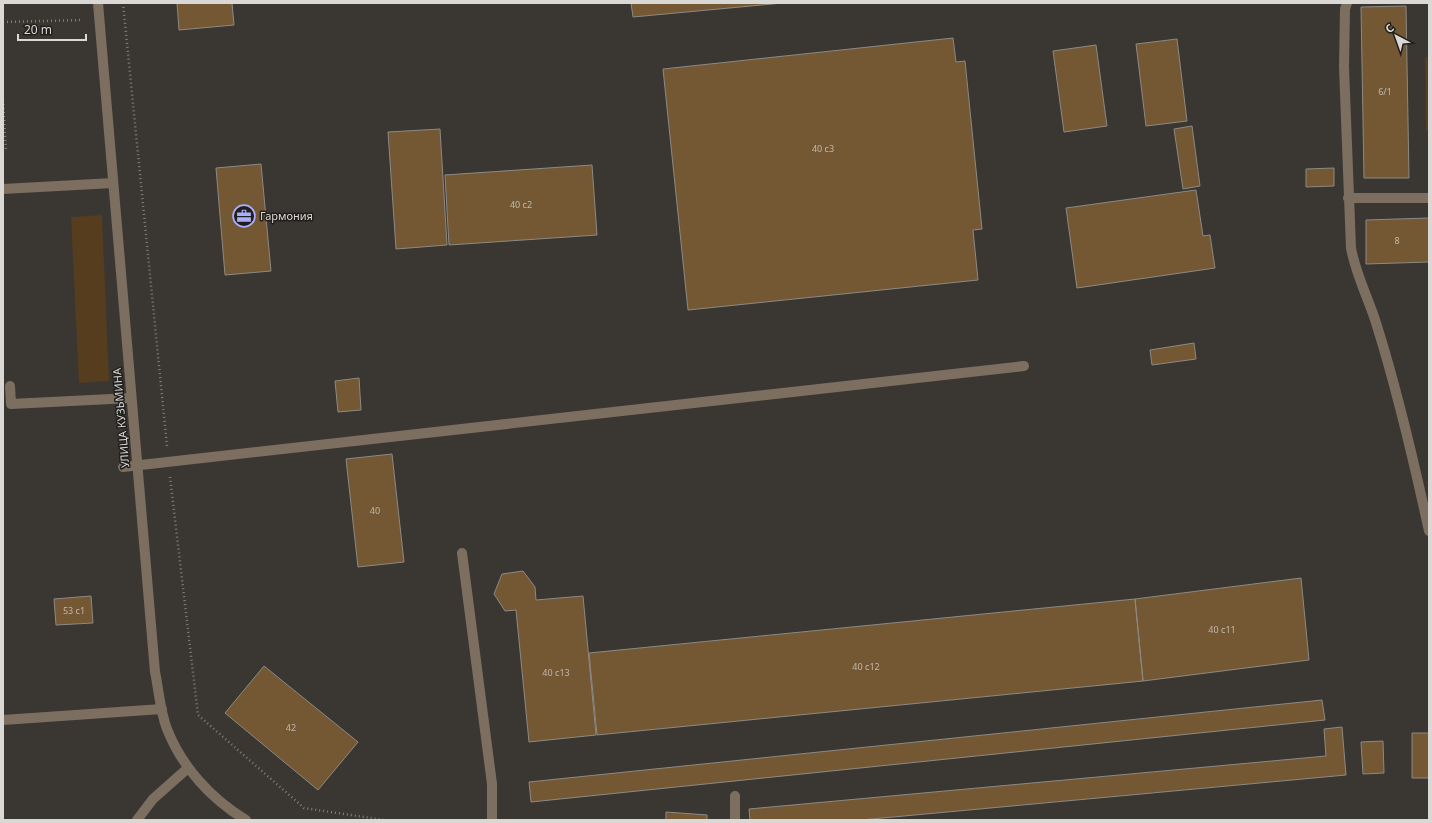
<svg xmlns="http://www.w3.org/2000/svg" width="1432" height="823" font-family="'Noto Sans',sans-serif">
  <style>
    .green { fill: #553d1e }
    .building { fill: #745834; stroke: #8d8984 }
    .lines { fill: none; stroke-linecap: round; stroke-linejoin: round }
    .path { stroke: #827f7b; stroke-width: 2.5; stroke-dasharray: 1 3; stroke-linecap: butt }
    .minor { stroke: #7d6f60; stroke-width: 10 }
    .labels { text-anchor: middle; stroke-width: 3; stroke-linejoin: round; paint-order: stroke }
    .number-label { font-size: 9px; fill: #c0b8ad }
    .poi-label { font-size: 11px; fill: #dad8d5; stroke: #201f1d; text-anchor: start }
    .street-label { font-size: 11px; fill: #dad8d5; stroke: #201f1d }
  </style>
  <rect width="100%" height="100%" fill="#3a3733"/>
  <!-- green -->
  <path class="green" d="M1425 57H1429V130H1426Z
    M102 215 109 381 79 383 71 217Z"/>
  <!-- building -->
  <path class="building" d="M177 3H232L234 25 179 30Z
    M631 3H783L633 17Z
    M1406 6 1409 178H1364L1361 7Z
    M953 38 956 62 965 61 982 229 973 230 978 280 688 310 663 69Z
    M1177 39 1187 121 1146 126 1136 44Z
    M1096 45 1107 126 1064 132 1053 51Z
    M1192 126 1200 186 1183 189 1174 129Z
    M440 129 447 245 396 249 388 132Z
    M261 164 271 271 225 275 216 168Z
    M592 165 597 235 449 245 445 175Z
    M1334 168V186L1306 187V169Z
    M1196 190 1203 236 1210 235 1215 268 1077 288 1066 208Z
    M1429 218V262L1366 264V220Z
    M1194 343 1196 359 1152 365 1150 350Z
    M359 378 361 410 338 412 335 381Z
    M392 454 404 562 358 567 346 459Z
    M523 571 535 587 536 600 583 596 596 735 529 742 516 610 505 611 494 594 502 574Z
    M1301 578 1309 660 1143 681 1135 599Z
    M91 596 93 623 56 625 54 599Z
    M1135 599 1143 681 597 735 589 653Z
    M264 666 358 742 318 790 225 713Z
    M1322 700 1325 720 531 802 529 782Z
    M1342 727 1346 775 861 820H750L749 809 1326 756 1324 729Z
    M1412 733H1429V778H1412Z
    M1383 741 1384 773 1363 774 1361 742Z
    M666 812 707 815V820H666Z"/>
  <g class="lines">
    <!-- path -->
    <path class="path" d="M123 3 167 446
      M3 22 82 20
      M3 100 6 151
      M170 477 198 715 304 808 384 820"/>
    <!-- minor -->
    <path class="minor" d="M98 3 155 672C159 691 160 711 167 729 182 767 211 799 246 820
      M1347 3 1345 9 1344 67 1351 248C1356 276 1369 299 1377 326 1398 393 1414 462 1429 531
      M3 189 113 183
      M1348 198H1429
      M10 386 11 404 131 398
      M123 467 1024 366
      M462 553 492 784V820
      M3 720 162 709
      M137 820 153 799 188 768
      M735 820V796"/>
  </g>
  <!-- icons -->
  <defs>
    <g id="office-ring" transform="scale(1.15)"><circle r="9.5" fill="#201f1d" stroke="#abaffb" stroke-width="1.5"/><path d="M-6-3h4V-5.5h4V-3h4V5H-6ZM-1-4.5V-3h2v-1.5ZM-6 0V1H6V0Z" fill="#abaffb"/></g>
  </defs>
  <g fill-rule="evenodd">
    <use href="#office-ring" x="244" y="216"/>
  </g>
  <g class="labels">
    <!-- number labels -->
    <g class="number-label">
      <text x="1385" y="95">6/1</text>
      <text x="823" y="152">40 с3</text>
      <text x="521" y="208">40 с2</text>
      <text x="1397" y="244">8</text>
      <text x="375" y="514">40</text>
      <text x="74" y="614">53 с1</text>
      <text x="1222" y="633">40 с11</text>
      <text x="866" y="670">40 с12</text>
      <text x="556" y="676">40 с13</text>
      <text x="291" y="731">42</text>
    </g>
    <!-- poi labels -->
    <g class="poi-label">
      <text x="260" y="220">Гармония</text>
    </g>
    <!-- street labels -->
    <g class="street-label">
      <text transform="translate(121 418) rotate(-95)" y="4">УЛИЦА КУЗЬМИНА</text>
    </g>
  </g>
  <!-- border -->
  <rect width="1432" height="823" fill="none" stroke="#dad8d5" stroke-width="8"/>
  <!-- north arrow -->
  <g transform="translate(1396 36) rotate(319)" stroke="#201f1d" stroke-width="3" paint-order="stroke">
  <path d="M0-3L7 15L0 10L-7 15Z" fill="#dad8d5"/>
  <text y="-6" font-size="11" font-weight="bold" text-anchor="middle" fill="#dad8d5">С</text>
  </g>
  <!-- scale -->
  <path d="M18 34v6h68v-6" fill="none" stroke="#dad8d5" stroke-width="2"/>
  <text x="24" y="34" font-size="12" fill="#dad8d5" stroke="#201f1d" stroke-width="3" paint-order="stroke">20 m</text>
</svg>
